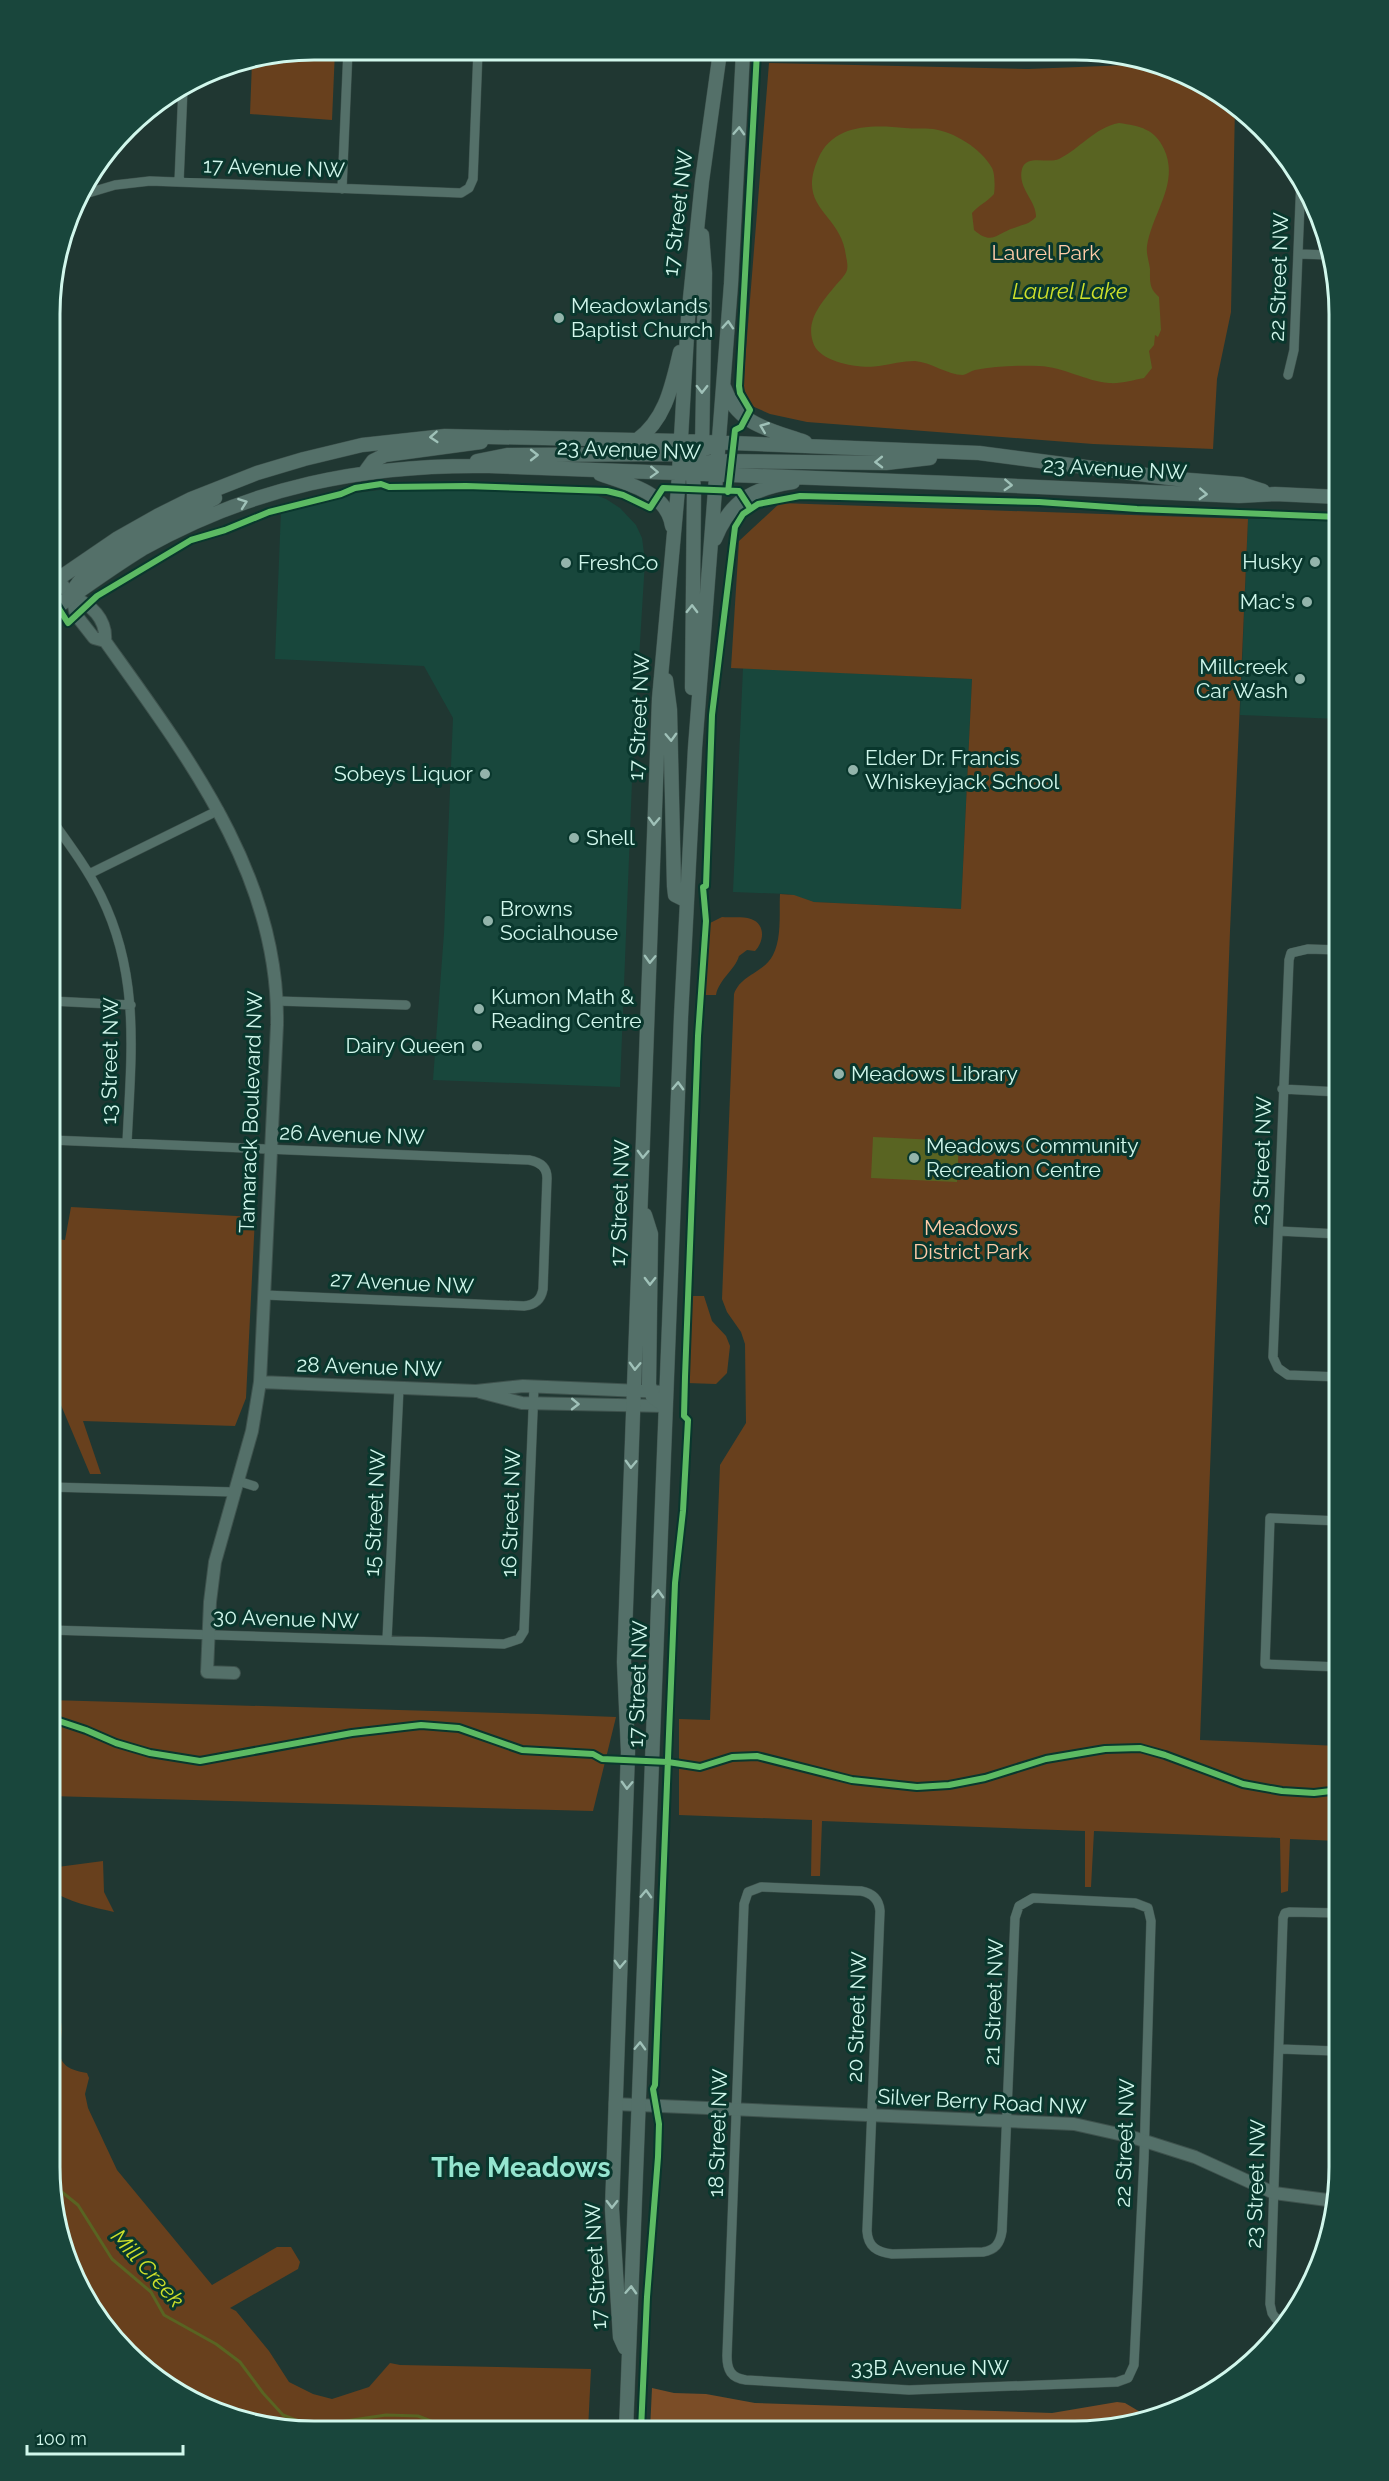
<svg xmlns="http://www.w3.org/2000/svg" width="1389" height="2481" font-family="Raleway,sans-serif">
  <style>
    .built { fill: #18473c }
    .green { fill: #68401d }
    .forest { fill: #7b4d27 }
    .water { fill: #596422 }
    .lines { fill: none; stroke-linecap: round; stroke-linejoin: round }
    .stream { stroke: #596422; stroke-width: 3 }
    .minor-casing { stroke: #3e524d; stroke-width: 10 }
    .tertiary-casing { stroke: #3e524d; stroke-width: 14 }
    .secondary-casing { stroke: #3e524d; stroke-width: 15 }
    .minor { stroke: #547069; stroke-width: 9 }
    .tertiary { stroke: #547069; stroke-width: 12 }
    .secondary { stroke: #547069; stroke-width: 14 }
    .cycleway-casing { stroke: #09372d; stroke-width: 10 }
    .cycleway { stroke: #5cba63; stroke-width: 6 }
    .oneway { stroke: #9fc1b8 }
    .poi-dot { fill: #93b4ab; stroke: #09372d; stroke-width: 2 }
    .labels { text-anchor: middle; stroke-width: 6; stroke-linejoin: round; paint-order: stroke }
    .street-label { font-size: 21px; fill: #d1f7ec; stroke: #09372d }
    .park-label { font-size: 21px; fill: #ffcba8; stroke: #09372d }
    .poi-label { font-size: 21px; fill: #d1f7ec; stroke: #09372d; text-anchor: start }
    .water-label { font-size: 22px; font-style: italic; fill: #cee12b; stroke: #09372d }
    .district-label { font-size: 27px; font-weight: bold; fill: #95e5d0; stroke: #09372d }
    .rim { fill: none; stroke: #d1f7ec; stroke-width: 3 }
  </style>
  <rect width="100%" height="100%" fill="#203732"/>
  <!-- built -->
  <path class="built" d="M428 484 505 486 588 492 606 499 620 508 636 525 642 538 645 561 633 756 620 1087 433 1080 444 933 453 718 424 666 275 659 281 511 339 495Z
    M1248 519H1339V719L1240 715Z
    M743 668 972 679 961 909 814 902 788 894 733 892Z"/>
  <!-- green -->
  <path class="green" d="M314 50H335L332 120 250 114 252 62Z
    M1143 60 1192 77 1235 105 1231 312 1217 379 1213 449 1093 444 807 422 770 414 752 406 743 387 769 63 1028 69 1129 65Z
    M780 503 1248 519 1230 931 1200 1740 1339 1746V1841L1290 1839 1288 1891 1281 1893 1280 1838 1094 1831 1091 1887H1085V1831L822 1821 820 1876H811L812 1820 679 1815V1719L710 1720 720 1465 746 1423 745 1344 741 1332 727 1312 722 1299 734 994C741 974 764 973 773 955 782 938 779 912 780 894L794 895 814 902 961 909 972 679 731 668 739 541Z
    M722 917C731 918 742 916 751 919 766 924 764 942 755 951L747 950 739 956C735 970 719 979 716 995H704L708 924Z
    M71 1207 255 1217 246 1398 235 1426 83 1421 101 1474H90L50 1379 51 1238 65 1240Z
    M691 1296H704L712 1321 726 1336 730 1346 727 1373 716 1384 687 1383Z
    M50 1700 538 1714 616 1717 593 1811 50 1796Z
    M103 1861 104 1892 114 1912C92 1907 69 1902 50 1890V1868Z
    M50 2004C81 2030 34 2065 87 2073L89 2078 85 2094 88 2108 117 2170 212 2285 277 2247H291L300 2262 298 2269 230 2308 236 2311 269 2351 289 2382 313 2394 332 2399 369 2387 390 2363 400 2365 591 2369 588 2430 279 2429 197 2404 142 2367C132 2350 105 2332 94 2313 85 2298 68 2267 63 2251 43 2175 49 2083 50 2004Z"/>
  <!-- forest -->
  <path class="forest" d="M652 2388 674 2393 706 2394 755 2403 995 2411 1052 2413 1117 2402 1125 2403 1152 2419 1075 2431 650 2430Z"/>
  <!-- water -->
  <path class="water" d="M1119 123C1140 126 1155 129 1164 149 1180 183 1152 213 1147 246 1146 254 1149 261 1150 269 1150 282 1149 288 1159 297L1161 330 1158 337 1155 335 1154 345 1149 351 1152 368 1144 378C1133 380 1121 384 1109 383 1085 381 1064 367 1039 366 1019 365 995 366 975 370 971 371 967 374 963 375 948 375 930 362 915 361 903 361 891 364 879 366 861 369 822 363 814 345 804 321 822 302 836 285 840 280 845 276 847 270 848 266 847 261 846 256 841 212 796 210 818 159 833 123 874 125 905 128 914 129 924 128 933 129 954 132 981 148 992 168 995 174 995 187 994 194 987 202 979 205 972 213L974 230C992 246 997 233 1014 228 1024 224 1028 225 1036 217 1037 201 1017 188 1022 169 1026 154 1048 164 1059 159 1081 148 1094 128 1119 123Z
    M873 1137 959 1141 957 1182 871 1178Z"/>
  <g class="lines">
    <!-- stream -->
    <path class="stream" d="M52 2184 78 2205 112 2259 151 2292 164 2315 216 2344 240 2362 263 2393 283 2415 303 2423 319 2425 386 2415 418 2416 454 2430"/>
    <!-- minor casing -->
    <g class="minor-casing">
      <path id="minor" d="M179 182 183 88
        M342 189 348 50
        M78 196 115 185 150 181 461 193 469 188 473 179 478 51
        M1298 254 1330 255
        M1288 375 1294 350 1301 179
        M51 819C69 844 87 868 101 896 141 977 131 1056 127 1143
        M89 874 219 810
        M51 1001 131 1005
        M277 1001 406 1005
        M1282 1089 1339 1092
        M51 1140 529 1160C540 1162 547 1167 547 1178L543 1289C541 1300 535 1305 524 1306L265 1295
        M1278 1231 1339 1234
        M1339 1377 1288 1375 1278 1368 1273 1357 1289 960 1291 953 1308 949 1339 950
        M238 1481 254 1486
        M50 1487 234 1492
        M50 1630 504 1644 519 1639 524 1631 534 1387
        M387 1640 399 1388
        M1339 1667 1265 1664 1270 1518 1339 1521
        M761 1887 861 1891C872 1893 879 1899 880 1911L867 2231C868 2247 877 2252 892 2254L983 2252C995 2250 1000 2244 1002 2231L1015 1918 1019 1906 1033 1898 1135 1903 1148 1908 1151 1921 1144 2158 1134 2365 1128 2378 1117 2382 909 2390 746 2380C731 2378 727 2370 727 2356L744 1904 748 1892Z
        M1280 2049 1335 2051
        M1291 2318 1276 2319 1272 2313 1270 2304 1283 1918 1285 1913 1289 1912 1339 1913"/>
    </g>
    <!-- tertiary casing -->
    <g class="tertiary-casing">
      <path id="tertiary" d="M51 570 72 597 76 615 94 638 105 641C187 756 280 876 277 1025L260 1382 252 1431 215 1562 210 1602 207 1672 234 1673
        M72 597C91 604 107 619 105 641
        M260 1382 476 1391 523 1386 665 1392
        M480 1392 522 1403 665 1406
        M615 2104 1074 2124 1132 2137 1195 2157 1274 2193 1335 2201"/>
    </g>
    <!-- secondary casing -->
    <g class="secondary-casing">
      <path id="secondary" d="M724 387C737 425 771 430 805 442
        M637 440C666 419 672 385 680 352
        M702 450 705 273 702 235
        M477 461 507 455 680 454 708 448
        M681 471 694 465 717 461 886 463 930 458
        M365 472 373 461 385 455 481 442
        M600 474C628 484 667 492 672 526
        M715 539C730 501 753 488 793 482
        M58 579 118 538 157 516 191 499 257 473 304 459 362 445 445 436 681 441 979 453 1177 479 1241 484 1263 491
        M72 595C78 563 185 514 215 498
        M51 611C81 590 111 568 142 549 252 487 364 464 489 466L950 483 1239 496 1275 494 1339 497
        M666 680 670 710 674 886 675 895 687 901
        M692 688 694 490 692 465
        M645 1215 651 1234 649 1385 653 1397 665 1406
        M625 2348 620 2337 612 2209 628 1752 624 1662 659 699 678 489 688 318 702 181 720 52
        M626 2430 681 1017 695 748 731 284 743 52"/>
    </g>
    <!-- minor -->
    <use href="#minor" class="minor"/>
    <!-- tertiary -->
    <use href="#tertiary" class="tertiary"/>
    <!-- secondary -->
    <use href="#secondary" class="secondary"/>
    <!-- cycleway casing -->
    <g class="cycleway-casing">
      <path id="cycleway" d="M728 492 735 430 741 427 750 410 740 393 739 386 757 52
        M51 596 68 623 97 596 191 540 225 530 269 512 341 494 355 488 381 484 389 487 466 486 607 491 623 495 650 508 663 488 739 491 750 508
        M50 1718 86 1730 116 1743 150 1753 200 1761 352 1733 421 1725 459 1728 522 1750 593 1754 602 1759 668 1762 700 1767 732 1757 757 1756 852 1780 917 1787 949 1785 985 1778 1046 1759 1105 1749 1140 1748 1165 1755 1243 1784 1282 1791 1314 1793 1339 1790
        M641 2430 647 2297 658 2157 659 2124 653 2089 655 2085 675 1583 683 1511 688 1420 684 1416 685 1377 698 1036 706 921 703 887 706 886 712 715 735 527 743 514 758 504 800 496 1039 502 1137 509 1339 517"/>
    </g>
    <!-- cycleway -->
    <use href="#cycleway" class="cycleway"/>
  </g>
  <!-- one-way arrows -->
  <defs><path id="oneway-chevron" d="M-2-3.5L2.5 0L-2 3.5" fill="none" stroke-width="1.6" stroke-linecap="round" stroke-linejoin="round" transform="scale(1.5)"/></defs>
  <g class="oneway">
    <use href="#oneway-chevron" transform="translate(739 131) rotate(-87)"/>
    <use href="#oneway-chevron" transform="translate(728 325) rotate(-86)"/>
    <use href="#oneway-chevron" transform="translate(702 389) rotate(91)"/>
    <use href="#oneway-chevron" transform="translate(764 427) rotate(-158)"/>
    <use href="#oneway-chevron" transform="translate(434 437) rotate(176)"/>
    <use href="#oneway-chevron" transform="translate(534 455)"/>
    <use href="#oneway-chevron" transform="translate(879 462) rotate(179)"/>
    <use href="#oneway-chevron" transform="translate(654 472) rotate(2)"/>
    <use href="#oneway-chevron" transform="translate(1008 485) rotate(3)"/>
    <use href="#oneway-chevron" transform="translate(1203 494) rotate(3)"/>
    <use href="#oneway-chevron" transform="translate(243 503) rotate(-20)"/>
    <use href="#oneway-chevron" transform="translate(692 609) rotate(-89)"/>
    <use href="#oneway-chevron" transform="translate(671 737) rotate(88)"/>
    <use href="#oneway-chevron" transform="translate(654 821) rotate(92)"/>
    <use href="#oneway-chevron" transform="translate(650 959) rotate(92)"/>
    <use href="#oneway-chevron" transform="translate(678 1086) rotate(-88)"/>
    <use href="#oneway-chevron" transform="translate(643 1154) rotate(92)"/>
    <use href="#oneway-chevron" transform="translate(650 1281) rotate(91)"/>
    <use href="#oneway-chevron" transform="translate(635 1366) rotate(92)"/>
    <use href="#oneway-chevron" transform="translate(575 1404) rotate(1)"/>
    <use href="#oneway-chevron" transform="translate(631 1464) rotate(92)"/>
    <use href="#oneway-chevron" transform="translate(658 1594) rotate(-88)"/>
    <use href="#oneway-chevron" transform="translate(627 1785) rotate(92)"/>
    <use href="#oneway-chevron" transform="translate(646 1894) rotate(-88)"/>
    <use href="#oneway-chevron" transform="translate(620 1964) rotate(92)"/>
    <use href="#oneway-chevron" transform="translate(640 2046) rotate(-88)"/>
    <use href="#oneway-chevron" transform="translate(612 2204) rotate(91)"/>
    <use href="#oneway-chevron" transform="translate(631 2290) rotate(-87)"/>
  </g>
  <!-- markers -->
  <g class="poi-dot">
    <circle cx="559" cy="318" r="6"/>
    <circle cx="1315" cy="562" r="6"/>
    <circle cx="566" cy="563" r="6"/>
    <circle cx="1307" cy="602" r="6"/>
    <circle cx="1300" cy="679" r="6"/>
    <circle cx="853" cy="770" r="6"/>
    <circle cx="485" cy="774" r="6"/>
    <circle cx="574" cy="838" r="6"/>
    <circle cx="488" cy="921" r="6"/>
    <circle cx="479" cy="1009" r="6"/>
    <circle cx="477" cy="1046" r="6"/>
    <circle cx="839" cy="1074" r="6"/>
    <circle cx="914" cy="1158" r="6"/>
  </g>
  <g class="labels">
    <!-- street labels -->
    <g class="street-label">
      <text transform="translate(274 168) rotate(2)" y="7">17 Avenue NW</text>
      <text transform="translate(678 213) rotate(-83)" y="7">17 Street NW</text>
      <text transform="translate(1279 277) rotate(-88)" y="7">22 Street NW</text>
      <text transform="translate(629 450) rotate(2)" y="7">23 Avenue NW</text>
      <text transform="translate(1115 469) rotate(3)" y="7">23 Avenue NW</text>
      <text transform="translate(639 717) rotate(-87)" y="7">17 Street NW</text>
      <text transform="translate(110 1061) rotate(-89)" y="7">13 Street NW</text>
      <text transform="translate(251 1112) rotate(-88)" y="7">Tamarack Boulevard NW</text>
      <text transform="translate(352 1135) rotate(2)" y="7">26 Avenue NW</text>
      <text transform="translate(1262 1161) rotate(-88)" y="7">23 Street NW</text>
      <text transform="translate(620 1203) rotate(-88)" y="7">17 Street NW</text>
      <text transform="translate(402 1283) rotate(3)" y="7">27 Avenue NW</text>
      <text transform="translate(369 1367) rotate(2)" y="7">28 Avenue NW</text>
      <text transform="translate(375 1513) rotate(-87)" y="7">15 Street NW</text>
      <text transform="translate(511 1513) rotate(-88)" y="7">16 Street NW</text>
      <text transform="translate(286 1619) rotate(2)" y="7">30 Avenue NW</text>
      <text transform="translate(638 1684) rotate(-88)" y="7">17 Street NW</text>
      <text transform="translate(994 2002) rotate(-88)" y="7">21 Street NW</text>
      <text transform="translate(857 2017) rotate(-88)" y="7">20 Street NW</text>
      <text transform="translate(982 2102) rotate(3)" y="7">Silver Berry Road NW</text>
      <text transform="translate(718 2133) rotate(-88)" y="7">18 Street NW</text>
      <text transform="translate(1125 2143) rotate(-88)" y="7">22 Street NW</text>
      <text transform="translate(1256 2184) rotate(-88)" y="7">23 Street NW</text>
      <text transform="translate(596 2266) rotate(-93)" y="7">17 Street NW</text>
      <text x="930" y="2375">33B Avenue NW</text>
    </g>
    <!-- park labels -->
    <g class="park-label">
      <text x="1046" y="260">Laurel Park</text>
      <text x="971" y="1235">Meadows<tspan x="971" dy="24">District Park</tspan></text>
    </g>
    <!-- poi labels -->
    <g class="poi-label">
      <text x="571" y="313">Meadowlands<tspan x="571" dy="24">Baptist Church</tspan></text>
      <text x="1303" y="569" text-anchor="end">Husky</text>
      <text x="578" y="570">FreshCo</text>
      <text x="1295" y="609" text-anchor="end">Mac's</text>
      <text x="1288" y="674" text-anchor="end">Millcreek<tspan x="1288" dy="24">Car Wash</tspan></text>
      <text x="865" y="765">Elder Dr. Francis<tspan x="865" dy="24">Whiskeyjack School</tspan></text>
      <text x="473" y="781" text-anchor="end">Sobeys Liquor</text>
      <text x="586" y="845">Shell</text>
      <text x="500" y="916">Browns<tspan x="500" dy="24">Socialhouse</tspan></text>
      <text x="491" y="1004">Kumon Math &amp;<tspan x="491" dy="24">Reading Centre</tspan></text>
      <text x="465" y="1053" text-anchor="end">Dairy Queen</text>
      <text x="851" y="1081">Meadows Library</text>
      <text x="926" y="1153">Meadows Community<tspan x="926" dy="24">Recreation Centre</tspan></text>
    </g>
    <!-- water labels -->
    <g class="water-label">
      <text x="1070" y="299">Laurel Lake</text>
      <text transform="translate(148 2268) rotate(48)" y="8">Mill Creek</text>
    </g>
    <!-- district labels -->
    <g class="district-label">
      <text x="521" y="2177">The Meadows</text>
    </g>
  </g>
  <!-- crop -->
  <path d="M0 0H1389V2481H0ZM314 60H1075A254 254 0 0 1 1329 314V2167A254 254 0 0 1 1075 2421H314A254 254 0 0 1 60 2167V314A254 254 0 0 1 314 60Z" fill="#19463c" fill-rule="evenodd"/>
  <path class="rim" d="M314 60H1075A254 254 0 0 1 1329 314V2167A254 254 0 0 1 1075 2421H314A254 254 0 0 1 60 2167V314A254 254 0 0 1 314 60Z"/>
  <!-- scale -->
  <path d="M27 2445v9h156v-9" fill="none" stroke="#d1f7ec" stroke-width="3"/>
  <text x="36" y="2445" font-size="18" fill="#d1f7ec" stroke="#09372d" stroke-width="4.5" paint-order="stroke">100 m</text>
</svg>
